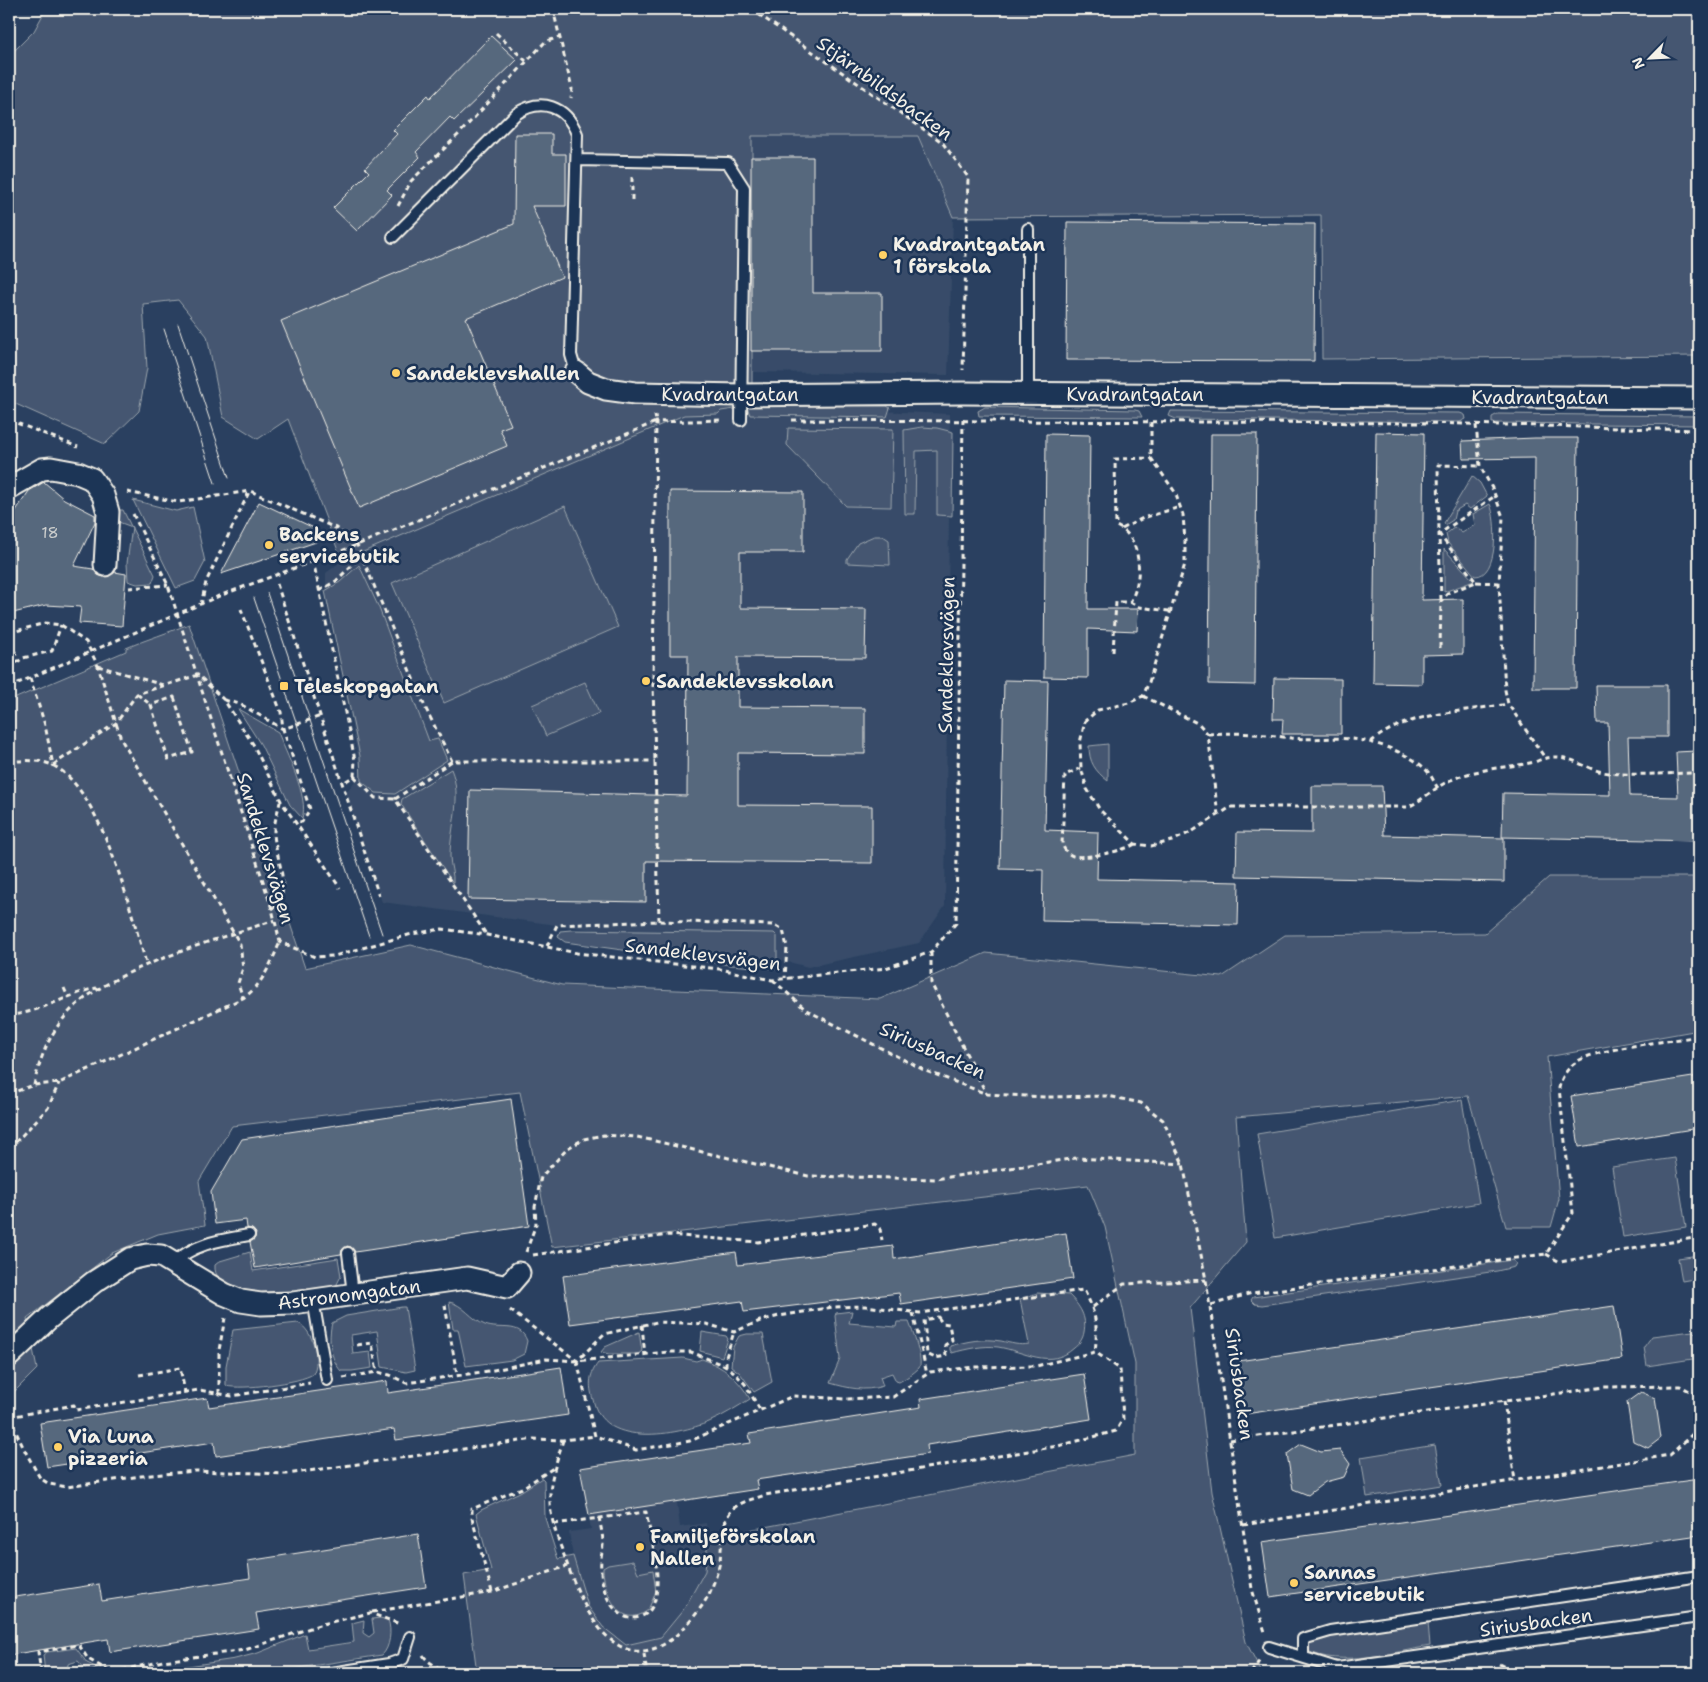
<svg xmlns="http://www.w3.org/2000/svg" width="1708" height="1682" font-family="'Shantell Sans',sans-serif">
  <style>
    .built { fill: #374c69 }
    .green { fill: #445771; stroke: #9ca4ac }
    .building { fill: #56677d; stroke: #f4f1e8 }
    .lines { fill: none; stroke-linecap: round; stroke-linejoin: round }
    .lane-casing { stroke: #f4f1e8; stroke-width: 14 }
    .street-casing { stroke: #f4f1e8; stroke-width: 25 }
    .path { stroke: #f4f1e8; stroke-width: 3; stroke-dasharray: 5 4; stroke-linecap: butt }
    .lane { stroke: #1d3557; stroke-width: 10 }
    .street { stroke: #1d3557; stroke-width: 21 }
    .tram { stroke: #f4f1e8; stroke-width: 1 }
    .poi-dot { fill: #ffd166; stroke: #1d3557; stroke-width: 2 }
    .labels { text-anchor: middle; stroke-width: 5; stroke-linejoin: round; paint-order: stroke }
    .number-label { font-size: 16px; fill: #cccecd }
    .street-label { font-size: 19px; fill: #f4f1e8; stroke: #1d3557 }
    .poi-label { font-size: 19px; font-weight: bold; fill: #f4f1e8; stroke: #1d3557; text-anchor: start }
  </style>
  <rect width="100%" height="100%" fill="#2a4060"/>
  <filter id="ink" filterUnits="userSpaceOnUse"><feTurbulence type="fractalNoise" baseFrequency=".02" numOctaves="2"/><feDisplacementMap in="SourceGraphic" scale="10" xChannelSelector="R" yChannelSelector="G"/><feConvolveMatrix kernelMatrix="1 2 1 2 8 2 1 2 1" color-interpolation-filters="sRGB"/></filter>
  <g filter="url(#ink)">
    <!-- built -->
    <path class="built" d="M752 136H918L953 217 948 375 752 372 751 351H882L813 293V157H751Z
      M752 406 950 414 945 906 919 943 808 967 739 949 382 902 346 793 361 773 326 589V573L342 561 365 550 684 415Z
      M671 1454 680 1527 706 1523 708 1538 705 1571 684 1609 661 1637 626 1645 603 1627 588 1606 573 1556 569 1532 591 1529 580 1468Z"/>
    <!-- green -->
    <path class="green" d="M46 9H1699V356L1322 359 1321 215 953 217 918 136H752V404L887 406 890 408 887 417 750 415 747 407 721 411 718 414 684 415 342 561 288 419 258 439 223 417 207 336 178 300 143 304 147 368 139 411 105 444 9 401V56L34 31Z
      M985 407 1135 410 1139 411 1142 417 979 416 978 411Z
      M1171 411 1460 413 1465 415 1466 419 1460 422 1176 419 1169 416Z
      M1498 414 1699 416V425L1492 423V417Z
      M922 427 937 428 953 432 952 516 937 515V450L916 451 915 514H905L904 430Z
      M788 428 893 429 891 507 846 506 787 445Z
      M1472 476 1480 483 1487 496 1470 509 1465 505 1455 511 1453 520 1445 525 1444 523Z
      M133 500 176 511 193 507 205 562 195 581 176 588Z
      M1490 504C1497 519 1499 577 1475 576L1448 543 1446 534 1455 527 1462 533 1475 525 1473 514Z
      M565 506 618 627 444 703 392 583Z
      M119 510H123L155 575 152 583 137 584 128 581 127 563 132 527 116 521Z
      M874 536H883L889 540 890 565 847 563V559L858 543Z
      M1444 549 1474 581 1444 592Z
      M359 565 379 608 429 741 438 739 447 760 395 794 376 793 361 781 360 756 325 591 340 582Z
      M189 624 305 968 411 945 562 985 880 999 986 953 1222 977 1285 935 1485 933 1549 877H1699V1030L1547 1057 1559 1199 1551 1227H1506L1468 1096 1236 1117 1246 1242 1190 1308 1212 1492 1246 1642 1262 1673H477L464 1575 491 1570 476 1514 481 1510 520 1492 542 1478 544 1480 545 1518 558 1559 573 1556 588 1606 603 1627 626 1645 661 1637 684 1609 705 1571 708 1538 1135 1455V1364L1105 1227 1088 1185 552 1247 520 1092 232 1126 199 1181 205 1225 158 1234 112 1253 27 1319 37 1369 9 1397V701L126 651V648C147 639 168 633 189 624Z
      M585 682 599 713 546 736 532 705Z
      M238 709 278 732C285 752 310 798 302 818L290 805 261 745Z
      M1108 744V781C1095 771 1089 762 1089 746Z
      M451 769C463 797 450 828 450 856 450 866 454 874 453 883L401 804 402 799Z
      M571 930 774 933 777 936V969L730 965 565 942 558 937 560 931Z
      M1462 1100 1479 1203 1275 1238 1257 1134Z
      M1675 1158 1686 1227 1623 1237 1612 1167Z
      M250 1252 253 1271 338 1258 341 1276 336 1286C299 1293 269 1301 233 1287 222 1282 214 1277 215 1265L220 1261Z
      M1699 1255V1278L1682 1281 1678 1258Z
      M1512 1260 1516 1263 1514 1267 1497 1271 1262 1305 1255 1304 1251 1300 1253 1297Z
      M1037 1293 1069 1295C1080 1306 1087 1317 1084 1332 1083 1339 1079 1344 1074 1348 1050 1370 1024 1351 998 1347 984 1345 966 1349 952 1353L950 1350V1346C968 1341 982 1338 1001 1341 1011 1343 1019 1346 1029 1344L1020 1299Z
      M449 1302C463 1304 472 1320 485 1325 500 1331 520 1321 527 1341L524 1354 512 1360 466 1366 458 1329H453Z
      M402 1307H405L415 1370 406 1372 382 1367 377 1331 351 1335 353 1354 370 1352 372 1368 352 1371H341C330 1359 328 1338 332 1323L346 1316Z
      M852 1311 849 1323 896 1327 897 1322H909C912 1330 924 1361 919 1368 914 1373 905 1379 899 1382L896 1381 892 1373 880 1377 883 1386C864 1392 848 1388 830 1383L840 1359 835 1316 836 1313Z
      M298 1323C313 1330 321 1360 313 1374 300 1383 241 1390 226 1386V1366L233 1330Z
      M1693 1331 1699 1337V1358L1647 1366 1644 1347 1652 1336Z
      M639 1332 642 1351 638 1354H609L601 1352 605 1347Z
      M702 1332 726 1336 728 1339 722 1357 700 1351Z
      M747 1334H763L772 1382 754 1392 740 1373 731 1366 733 1347 739 1336Z
      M683 1358 696 1361 702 1359C724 1367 738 1378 750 1399 737 1407 723 1416 709 1422 677 1435 606 1448 594 1403 589 1387 588 1376 598 1363Z
      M1435 1445 1442 1485 1367 1497 1361 1457Z
      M633 1561 638 1573 653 1570 656 1592 648 1610C620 1632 603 1591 603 1568L608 1565Z
      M380 1618 388 1620C392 1630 390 1648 382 1655L266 1673H141L235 1659 258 1653 305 1634 308 1649 354 1642 352 1623 364 1620 363 1633 369 1637 374 1633 372 1619Z
      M1428 1622 1430 1646C1394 1652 1339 1668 1306 1650L1304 1640Z
      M76 1648 87 1663 98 1668 88 1672 78 1661 68 1664 67 1673H45L43 1655 47 1652Z"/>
    <!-- building -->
    <path class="building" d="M491 36 517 60 454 121 450 117 416 152 420 157 387 190 392 195 357 231 333 208 369 172 365 168 397 134 393 130 428 95 430 98Z
      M515 134H552V154H566V206H532L562 277 466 318 511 425 500 429 507 446 359 508 281 321 514 224Z
      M751 157H813V293H882V351H751Z
      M1067 222 1315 224 1314 361 1066 360Z
      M1376 432 1424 433 1422 600 1463 599V654L1422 655V684L1373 683Z
      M1046 434 1090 435 1088 609H1138L1137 631 1088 629V678L1044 677Z
      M1211 434H1257L1255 685 1209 684Z
      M1535 438H1578L1576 688H1533L1535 458 1463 459 1462 441Z
      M44 482 64 499 95 515V522L74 566 93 569 98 575 104 577 115 572 126 574 122 626 79 623 81 607 46 605 9 614V521L29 491Z
      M670 491 803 492V552H740V608L866 609 865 658 738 657V707L865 708V754L738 753V805L872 806V863L646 861V902L468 899 470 790 687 796 688 655H670Z
      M259 502 316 529V542L221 574Z
      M1274 678 1341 679V734H1282L1283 719H1273Z
      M1004 680 1048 681 1045 830 1098 832 1097 879 1239 882 1238 925 1042 921 1043 870 1000 869Z
      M1596 685H1667V737H1628L1630 796 1678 797 1676 752 1696 751 1699 841 1502 837 1503 793 1610 795 1608 723H1597Z
      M1312 786H1382L1384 835 1504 838V882L1236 876 1237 832 1312 833Z
      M1699 1076V1128L1579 1147 1571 1096Z
      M511 1099 529 1226 355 1252 351 1247 347 1246 342 1250 341 1254 255 1268 250 1242 255 1238 256 1233 252 1229 247 1228 246 1220 215 1224 211 1192 242 1139Z
      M1066 1233 1073 1279 901 1304 899 1293 744 1312 742 1301 570 1324 563 1276 736 1252 738 1265 893 1246 894 1259Z
      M1614 1306 1622 1359 1245 1414 1238 1361Z
      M561 1367 568 1415 396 1440 394 1429 216 1456 214 1442 47 1467 40 1423 207 1398 209 1407 387 1381 388 1393Z
      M1084 1374 1091 1419 927 1445 928 1454 756 1480 758 1489 589 1515 580 1468 751 1443 749 1434 921 1407 920 1399Z
      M1641 1392 1655 1398 1661 1438 1648 1448 1633 1441 1627 1402Z
      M1301 1444 1321 1452 1340 1450 1350 1464 1344 1477 1325 1482 1308 1495 1293 1489 1287 1454Z
      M1699 1479V1535L1270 1597 1262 1542Z
      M418 1534 426 1587 256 1613 259 1629 110 1652 108 1639 9 1655V1598L99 1584 102 1601 250 1578 248 1561Z"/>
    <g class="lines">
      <!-- lane casing -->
      <g class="lane-casing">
        <path id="lane" d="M577 160 728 163 744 188 741 420
          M393 237 516 114C541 97 566 106 577 134L571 355 576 372
          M1028 394V229
          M348 1253 353 1294
          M173 1263C195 1243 221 1240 249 1235
          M313 1300 327 1380
          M1269 1647 1337 1668 1699 1617
          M1303 1657V1639L1330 1631 1699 1576
          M331 1673 389 1664 403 1659 410 1637"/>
      </g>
      <!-- street casing -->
      <g class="street-casing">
        <path id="street" d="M576 372 588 382 606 389 635 393 742 395 963 393 1699 398
          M9 488 42 469 51 468 78 473 92 479 103 495 108 512 105 565
          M9 1356 49 1318 94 1282 130 1259 147 1255 161 1256 224 1294 241 1301 261 1304 293 1303 467 1278 507 1287 519 1273"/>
      </g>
      <!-- path -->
      <path class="path" d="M553 9 572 89 571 98
        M751 9 942 142 968 177 963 370
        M496 33 526 61
        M632 177V200
        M398 206 411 181 458 135 545 42 559 37
        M9 420 78 447
        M792 420 1425 423 1699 430
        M1151 422V458L1175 492 1183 515 1185 541V564L1149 682 1143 696 1129 703 1098 710 1085 721 1080 743 1081 768 1087 789 1100 810 1135 844 1151 846 1172 841 1193 831 1231 807H1408C1423 800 1435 787 1451 780 1477 768 1507 768 1535 762 1567 747 1580 770 1609 773 1639 776 1670 773 1699 773
        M1476 425 1480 466 1493 490 1503 517 1499 583 1505 690 1508 704 1545 758
        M127 492 178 502 250 491 338 529 357 545 425 707 452 761
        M133 514 168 585 272 909 280 942 315 957 334 956 412 934 442 929 487 935 577 953 720 969 772 980 886 968 931 952 956 923 963 417
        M1122 529 1143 518 1180 507
        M313 560 355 760 354 776 343 783
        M1476 582 1499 583
        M277 584 379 896
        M129 588 168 585
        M319 591 336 581 362 555
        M1441 600 1439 534 1495 496
        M1130 602 1139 607 1169 611
        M201 605 206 582 249 492
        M241 609 281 712 283 729 310 809 302 822 296 821
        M9 633 45 623 61 625 86 642 98 666 121 739 240 944 243 968 238 983 243 998
        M9 634 18 661
        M1440 648 1441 601 1448 593 1476 582 1439 534 1438 465 1480 466
        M1113 652 1116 602H1130C1143 581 1143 537 1116 526L1115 459 1151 458
        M98 666 163 685
        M9 668 23 658 52 651 61 625
        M30 678 45 725 53 765 116 723 137 694 198 675 224 700 253 744 281 801 340 888
        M9 687 219 596 357 545 656 422 655 415
        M137 694 151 705
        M1143 696 1199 724 1208 734 1218 815
        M174 697 192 752 168 759 151 705Z
        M224 700 240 704 283 729 321 716
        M1208 734C1236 732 1263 734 1291 738 1311 740 1332 737 1352 739 1374 741 1413 754 1428 772 1432 776 1434 783 1438 788
        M1371 742C1406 712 1464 712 1508 704
        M9 762C23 760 41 759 54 766 103 792 131 914 147 966
        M1081 768 1065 775 1062 844C1064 849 1067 854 1073 856 1086 859 1124 851 1135 844
        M354 776 375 798 395 799 486 934
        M395 799 452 761H655
        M272 909C295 893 274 855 274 832 274 822 278 811 280 802
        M659 921 653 684 656 422 723 420
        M547 946 557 925 659 921 774 925 783 930 787 947 785 978
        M931 952V983L986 1093
        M773 980 806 1010 926 1071 987 1094 1046 1097 1108 1096 1141 1103 1163 1120 1183 1164 1206 1280 1252 1589 1265 1632
        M64 988 68 997
        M9 1013 10 1015C40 1013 67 994 97 988
        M34 1085C40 1057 50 1032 70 1011 111 969 218 939 275 920
        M9 1094 34 1085 59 1083 243 998C262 986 271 963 280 942
        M9 1149 48 1108 59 1083
        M526 1252 536 1224 535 1207 541 1177 568 1148 584 1139 604 1135 637 1137 808 1176 936 1179 1076 1158 1183 1164
        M1546 1254 1560 1262 1699 1237
        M533 1255 668 1235 758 1242 875 1224 880 1229 882 1240
        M445 1305 457 1375
        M1211 1305 1252 1293 1546 1254 1573 1213 1559 1088C1562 1076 1567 1068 1578 1061 1598 1048 1672 1041 1699 1036
        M1093 1307 1124 1284 1206 1280
        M510 1310 577 1361 604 1334 657 1322 706 1324 734 1332 760 1321 779 1316 833 1307 865 1306 920 1313 1084 1290C1096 1313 1098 1326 1095 1352L1036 1366 974 1367 930 1372 893 1397 845 1399 793 1396 690 1441 636 1450 595 1436 577 1361
        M913 1313 927 1374
        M938 1317 942 1323 949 1324 952 1340 945 1345 946 1356 935 1358 927 1354 924 1320Z
        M642 1325 645 1356
        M357 1345 372 1343 377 1372
        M726 1366V1357L734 1332
        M139 1375 180 1368 185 1392
        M343 1378 377 1372 390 1375 406 1383 489 1371 546 1359 577 1361 668 1352H691L723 1365 734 1372 745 1384 760 1410
        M219 1394V1350L225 1318
        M1504 1401 1515 1481
        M9 1417 74 1405 76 1410 199 1390 232 1396 310 1383
        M9 1417 24 1449 40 1478 49 1484 67 1487 141 1476 196 1471 287 1474 534 1439 563 1440 595 1436
        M563 1440C558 1458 550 1478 550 1496 549 1517 558 1539 565 1558 580 1601 612 1682 672 1639 686 1627 702 1609 710 1592 713 1585 716 1577 718 1570 723 1553 719 1526 731 1511 738 1502 754 1499 765 1495L1058 1446 1116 1431 1123 1419 1120 1369 1095 1352
        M1230 1440 1604 1387 1680 1386 1699 1396
        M554 1524 646 1512C650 1536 676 1619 631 1618 621 1618 611 1606 607 1597 602 1585 600 1572 601 1559 601 1554 603 1549 603 1544 603 1536 601 1527 599 1518
        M1243 1525 1670 1455 1699 1428
        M492 1592 472 1518V1509L522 1488 555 1467
        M372 1612 492 1592 567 1566
        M644 1654 647 1673
        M423 1655C428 1663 437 1665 441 1673
        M1499 1664 1517 1673
        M41 1673 38 1652 79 1645 88 1659 109 1671H118L163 1661 245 1650 322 1624 370 1613 400 1624
        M1251 1673 1260 1660"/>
      <!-- lane -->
      <use href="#lane" class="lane"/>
      <!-- street -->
      <use href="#street" class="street"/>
      <!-- tram -->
      <path class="tram" d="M178 324 229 478
        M164 329 215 483
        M267 593 382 934
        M254 598 369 936"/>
    </g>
  </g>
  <!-- markers -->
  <g class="poi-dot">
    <circle cx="883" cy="255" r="5"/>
    <circle cx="396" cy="373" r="5"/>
    <circle cx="269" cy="545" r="5"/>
    <circle cx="646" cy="681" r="5"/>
    <rect x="279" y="681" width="10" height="10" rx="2.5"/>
    <circle cx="58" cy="1447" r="5"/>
    <circle cx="640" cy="1547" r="5"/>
    <circle cx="1294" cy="1583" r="5"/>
  </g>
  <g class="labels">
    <!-- number labels -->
    <g class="number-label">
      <text x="50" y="538">18</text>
    </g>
    <!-- street labels -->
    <g class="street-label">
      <text transform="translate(885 88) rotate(36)" y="7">Stjärnbildsbacken</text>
      <text x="730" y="401">Kvadrantgatan</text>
      <text x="1135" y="401">Kvadrantgatan</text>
      <text x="1540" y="404">Kvadrantgatan</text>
      <text transform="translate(946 655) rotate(-89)" y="7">Sandeklevsvägen</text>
      <text transform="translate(266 848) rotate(73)" y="7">Sandeklevsvägen</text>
      <text transform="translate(703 954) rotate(7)" y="7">Sandeklevsvägen</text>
      <text transform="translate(933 1050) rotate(24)" y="7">Siriusbacken</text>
      <text transform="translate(349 1294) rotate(-7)" y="7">Astronomgatan</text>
      <text transform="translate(1240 1384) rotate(82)" y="7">Siriusbacken</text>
      <text transform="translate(1536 1622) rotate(-8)" y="7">Siriusbacken</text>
    </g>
    <!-- poi labels -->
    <g class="poi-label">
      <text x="893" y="251">Kvadrantgatan<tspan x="893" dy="22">1 förskola</tspan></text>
      <text x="406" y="380">Sandeklevshallen</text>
      <text x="279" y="541">Backens<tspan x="279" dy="22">servicebutik</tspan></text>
      <text x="656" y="688">Sandeklevsskolan</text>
      <text x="294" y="693">Teleskopgatan</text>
      <text x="68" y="1443">Via Luna<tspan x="68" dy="22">pizzeria</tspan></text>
      <text x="650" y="1543">Familjeförskolan<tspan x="650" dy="22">Nallen</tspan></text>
      <text x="1304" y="1579">Sannas<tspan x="1304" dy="22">servicebutik</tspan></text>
    </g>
  </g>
  <!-- margin -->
  <rect width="1708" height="1682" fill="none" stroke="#1d3557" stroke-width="30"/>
  <rect x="15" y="15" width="1678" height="1652" fill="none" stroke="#f4f1e8" stroke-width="2" filter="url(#ink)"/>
  <!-- north arrow -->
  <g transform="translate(1650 58) rotate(246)" stroke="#1d3557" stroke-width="4" paint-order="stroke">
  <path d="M0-4L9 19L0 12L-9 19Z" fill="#f4f1e8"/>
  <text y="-8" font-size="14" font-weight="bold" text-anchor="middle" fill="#f4f1e8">N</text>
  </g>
</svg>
